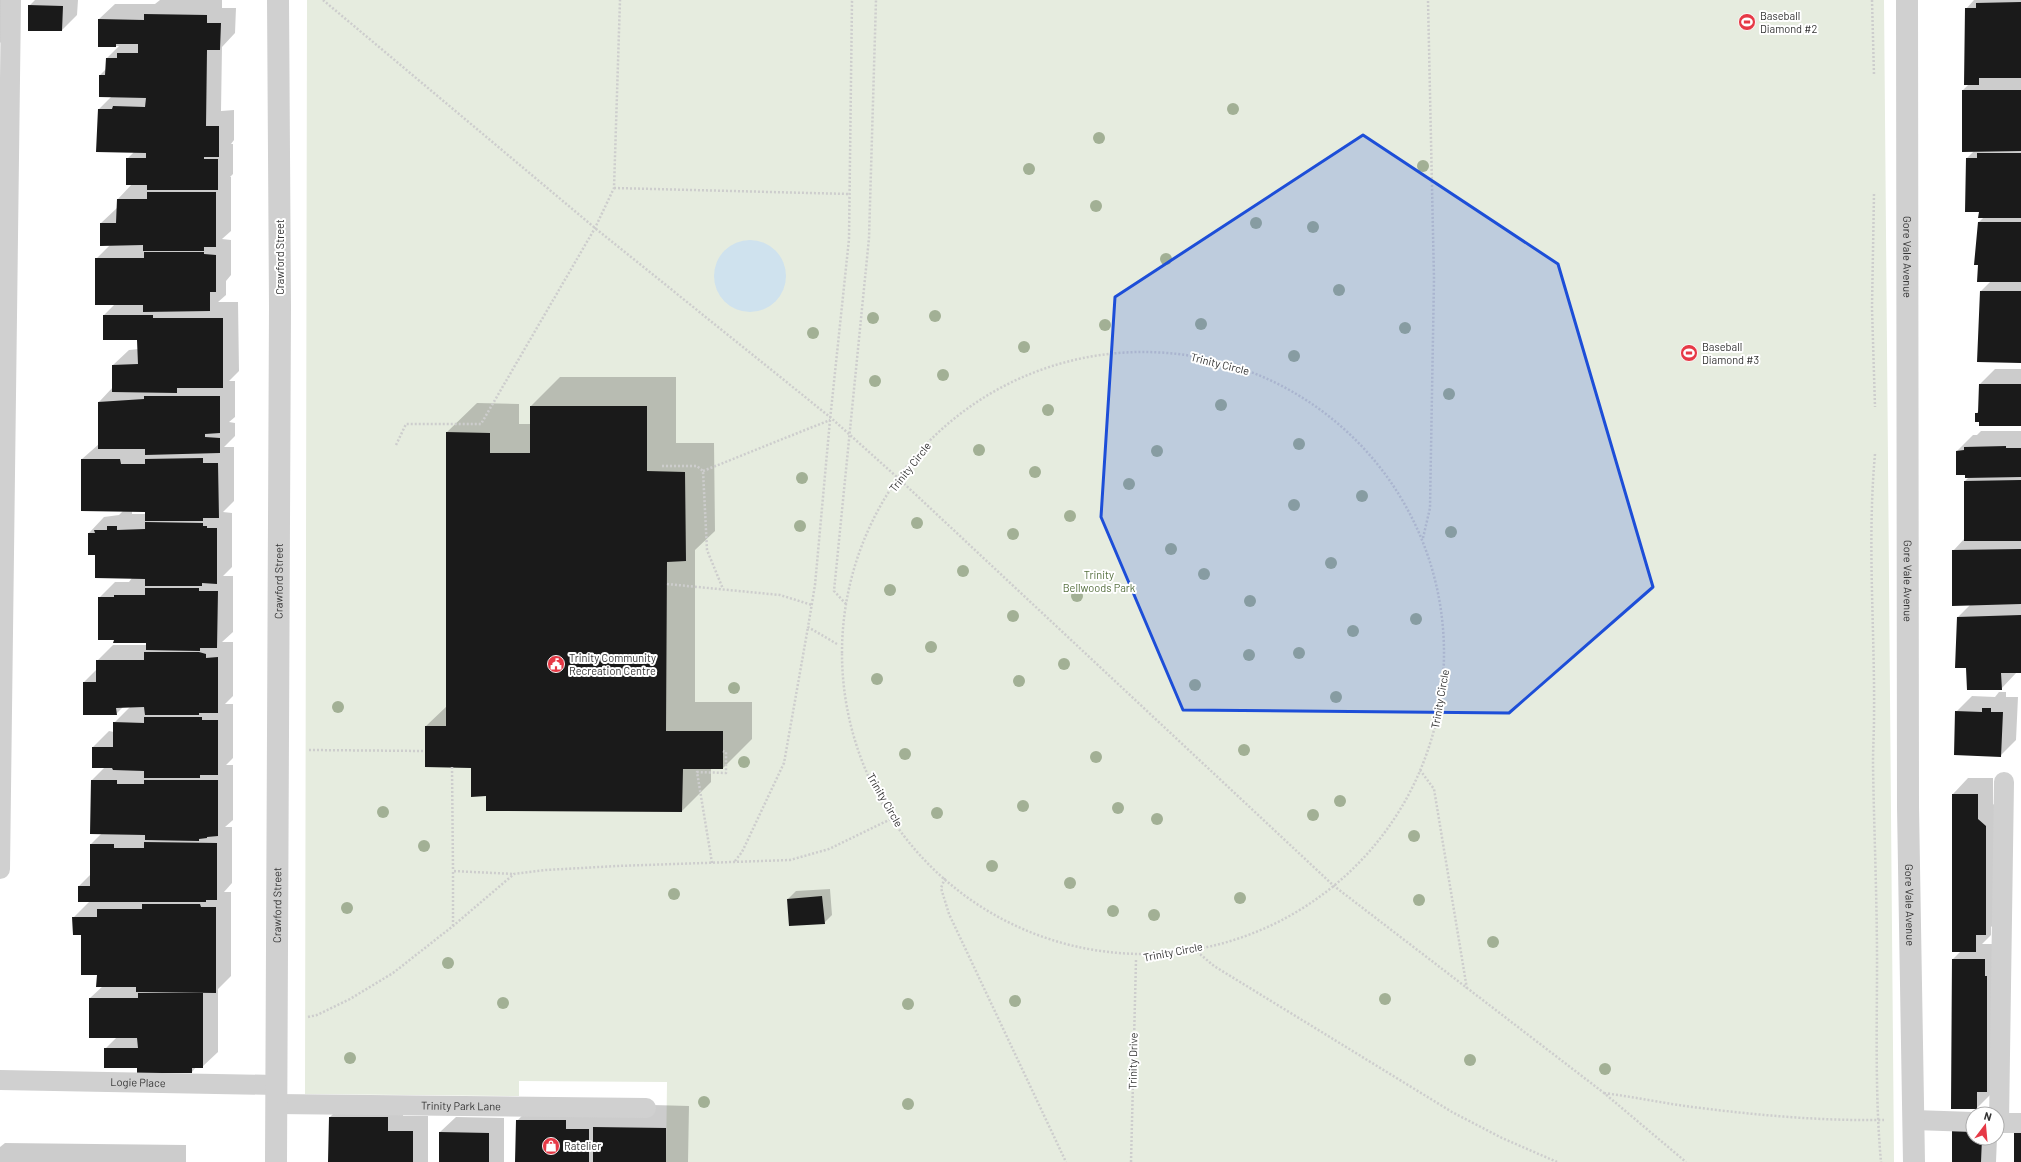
<svg xmlns="http://www.w3.org/2000/svg" width="2021" height="1162" font-family="Barlow,sans-serif">
  <style>
    .green { fill: #e6ecdf }
    .water { fill: #cfe2ee }
    .shadow { fill: #0003; fill-rule: evenodd }
    .building { fill: #1a1a1a }
    .lines { fill: none; stroke-linecap: round; stroke-linejoin: round }
    .path { stroke: #cdcdcd; stroke-width: 2.5; stroke-dasharray: 2 2; stroke-linecap: butt }
    .lane { stroke: #d0d0d0; stroke-width: 20 }
    .street { stroke: #d0d0d0; stroke-width: 22 }
    .tree { fill: #a2b095 }
    .marked { fill: #1d4ed8; fill-opacity: 0.2; stroke: #1d4ed8; stroke-width: 3; stroke-linejoin: round }
    .labels { text-anchor: middle; stroke-width: 4; stroke-linejoin: round; paint-order: stroke }
    .poi-label { font-size: 11px; fill: #333; stroke: #fff; text-anchor: start }
    .street-label { font-size: 11px; fill: #333; stroke: #fff }
    .park-label { font-size: 11px; fill: #56703f; stroke: #fff }
  </style>
  <rect width="100%" height="100%" fill="#fff"/>
  <!-- green -->
  <path class="green" d="M307 0H1884L1894 1162H666L667 1082 519 1081V1096L305 1094Z"/>
  <!-- water -->
  <path class="water" d="M714 276a36 36 0 1 1 72 0a36 36 0 1 1-72 0Z"/>
  <!-- shadow -->
  <path class="shadow" d="M0 0H6L5 38 0 43Z
    M35 0H78L77 15 62 30 29 6Z
    M160 0H222V8H236L235 33 222 47 221 111 234 110V140L231 144H233V174L230 177H231V231L222 239 231 240V275L226 281V295L218 302H238L239 371 229 381H235V417L229 422 235 423V436L224 447H234V501L223 512 232 513V567L223 576H233V632L222 642H233V696L225 704H233V758L226 765H233V820L225 827H232V883L224 892H231V976L218 989V1052L202 1067H196L192 1072 137 1067 105 1049 117 1037 90 998 103 986 82 934 73 918 90 901 79 886 91 874V844L102 833 92 780 105 767 93 747 109 731 114 732V723L130 707H123L116 714 84 682 97 669V661L113 645H147V642L115 640 99 598 115 582H129L132 578 96 554 89 533 104 517 119 515 123 511 82 459 99 444V402L113 387V365L129 350 139 349 138 339H104V315L115 304 96 259 110 245 101 223 117 208 118 199 132 184 127 159 134 152 99 109 112 96 100 75 106 69 107 58 119 46H99V19L115 4H155ZM132 511H146V514H132Z
    M1974 0H2021V363L1981 291 1991 281 1979 222 1984 217 1980 211 1967 158 1974 151 1963 90 1969 84 1966 9Z
    M1995 369H2021V425L1976 414 1979 410 1980 384Z
    M560 377H676V443H714L715 531 695 550V702H752V739L723 768H711V782L682 811 487 795 472 767 426 726 447 706V432L477 403 519 404V424H531V406Z
    M1981 431H2021V672H2017L2001 689 1967 667 1958 617 1971 604 1953 551 1965 538V481L1969 477 1957 451 1973 435H1977Z
    M1999 692H2006V697H2018L2016 740 2000 756 1956 712 1972 696 1995 697Z
    M1968 778H1993V804L2001 810V918L1991 927V935L1982 944H2000L1993 1092 1977 1108H1952L1953 959 1961 951 1953 794Z
    M830 889 832 915 824 923 788 899 796 891Z
    M539 1098 617 1104 689 1106 688 1162H516L517 1121Z
    M346 1101 404 1102 403 1116H428V1162H329L330 1117Z
    M456 1117 504 1118V1162H440V1132Z
    M1973 1138H1997L1996 1162H1953Z
    M5 1143 186 1145V1162H0V1147Z"/>
  <!-- building -->
  <path class="building" d="M2021 2V78H1979V85H1964L1965 8H1976V3Z
    M28 5 63 6 62 31H28Z
    M144 14 207 15V23H221L220 50H207L206 126H219V157H204V159H218V190H147V185H126V158H170H146V153L96 152 98 109H112L113 106 145 107 146 98 99 97V75H105L106 58H117V53H138V44H116V47H98V19L144 20Z
    M1962 90H2021V151L1962 152Z
    M1977 153H2021V218H1978L1979 212H1965L1966 158H1977Z
    M147 192H216V247H204V251H143V245L100 246V223H116L117 199H147Z
    M1978 222H2021V282H1977L1978 265H1974Z
    M144 252H204V254L216 255V292H210V311L143 312V305H95V258H144Z
    M1980 291H2021V363L1977 362Z
    M103 315H153V318H223V388H177V393L112 392V365L138 364 137 340H103Z
    M1979 384H2021V426H1979V422H1975V413H1978Z
    M144 396H220V433L205 434V437L220 438V453L145 455V449H98V402L144 399Z
    M530 406H647V471L685 472 686 561 667 562 666 731H723V769H683L682 812 486 811V796L471 797V768L425 767V726H446V432L490 433V453H530Z
    M2006 446V448H2021V477L1965 478V475H1956V451L1964 450V447Z
    M203 458V463H218L219 518H203V521H145V512L81 511V459H120L121 464H145V459Z
    M2021 480V541H1964V481Z
    M145 522 203 523V526H207V528H217V584L202 583V586H145V579L95 578V555H88V533H95L94 530H107V526H117V530L145 529Z
    M2021 549V604L1952 606V550Z
    M145 588H199V591H218L217 648H200V651L146 650V643H113L114 640H98V597H114V595H145Z
    M2021 615V673H2001L2002 690H1967L1966 668H1955L1957 617Z
    M144 652H199L206 654V658L218 657V713H199V715H145L144 707 116 708 117 715H83V682H96V660H144Z
    M1982 708H1991V712H2003L2001 757 1954 755 1955 711 1982 712Z
    M144 717H202V720H218V775H200V778H144V771L113 770 112 768H92V747H113V722L144 723Z
    M91 780H117V784H144V780H218V836L207 837V838L199 839V841L145 840V835L90 834Z
    M1952 794H1978V819L1986 826V935H1976V952H1952Z
    M144 842 217 843V900H206V902H78V886H90V844H114V848H144Z
    M822 896 825 924 789 926 787 899Z
    M142 904H200L201 907H216V993L136 992V987H96L97 975H81V935H73L72 917H97V909H142Z
    M1952 959H1985V976H1987V1092H1977V1109H1951Z
    M138 993H203V1068H192V1073H137V1068H104V1048H138L137 1038H89V998H138Z
    M329 1117H388V1131H413V1162H328Z
    M516 1120H566V1129H589V1162H515Z
    M593 1127 666 1128V1162H593Z
    M1952 1130 1973 1131V1138H1982L1981 1162H1952Z
    M439 1132 489 1133V1162H439Z
    M2014 1133H2021V1162H2014Z"/>
  <g class="lines">
    <!-- path -->
    <path class="path" d="M323 0 595 228 830 417 898 478 1334 886 1604 1093 1686 1162
      M1872 0 1874 75
      M614 188 849 194
      M1874 194 1872 308 1875 407
      M842 653a301 301 0 1 1 602 0a301 301 0 1 1-602 0Z
      M396 445 406 424H481L595 228 614 188 620 0
      M1875 454C1867 542 1875 630 1874 717 1874 733 1873 748 1873 764 1874 830 1877 897 1877 963 1877 1029 1875 1096 1881 1162
      M662 466H697L703 471 707 550 723 589
      M703 471 830 420
      M1423 538 1430 508 1434 279 1428 0
      M667 584 780 595 812 605
      M846 604 834 591 869 238 876 0
      M837 644 808 627 815 585 830 420 849 239 852 0
      M309 750 425 751
      M452 767 453 871
      M1420 770 1434 789 1467 989
      M735 861 742 852 784 763 808 627
      M712 863 697 772 726 773V752L723 751
      M945 878 941 888 949 914 1066 1162
      M453 926V871L514 874
      M1194 949 1214 966 1452 1112 1502 1138 1557 1162
      M308 1017 317 1015 350 999 393 973 453 926 514 874 546 870 617 866 790 860 829 849 893 818
      M1604 1093C1634 1097 1663 1103 1692 1107 1756 1115 1819 1121 1884 1120
      M1131 1162 1136 960"/>
    <!-- lane -->
    <g class="lane">
      <path d="M0 869 11 0"/>
      <path id="s1" d="M0 1080 276 1085"/>
      <path id="s2" d="M276 1104 646 1108"/>
      <path d="M1914 1120 1973 1122"/>
      <path d="M1997 1123H2021"/>
      <path d="M1999 1123 2004 782"/>
    </g>
    <!-- street -->
    <g class="street">
      <path id="s3" d="M1907 0 1908 807 1914 1162"/>
      <path id="s4" d="M276 1162 280 307 278 0"/>
    </g>
  </g>
  <!-- trees -->
  <g class="tree">
    <circle cx="1233" cy="109" r="6"/>
    <circle cx="1099" cy="138" r="6"/>
    <circle cx="1423" cy="166" r="6"/>
    <circle cx="1029" cy="169" r="6"/>
    <circle cx="1096" cy="206" r="6"/>
    <circle cx="1256" cy="223" r="6"/>
    <circle cx="1313" cy="227" r="6"/>
    <circle cx="1166" cy="259" r="6"/>
    <circle cx="1339" cy="290" r="6"/>
    <circle cx="935" cy="316" r="6"/>
    <circle cx="873" cy="318" r="6"/>
    <circle cx="1201" cy="324" r="6"/>
    <circle cx="1105" cy="325" r="6"/>
    <circle cx="1405" cy="328" r="6"/>
    <circle cx="813" cy="333" r="6"/>
    <circle cx="1024" cy="347" r="6"/>
    <circle cx="1294" cy="356" r="6"/>
    <circle cx="943" cy="375" r="6"/>
    <circle cx="875" cy="381" r="6"/>
    <circle cx="1449" cy="394" r="6"/>
    <circle cx="1221" cy="405" r="6"/>
    <circle cx="1048" cy="410" r="6"/>
    <circle cx="1299" cy="444" r="6"/>
    <circle cx="979" cy="450" r="6"/>
    <circle cx="1157" cy="451" r="6"/>
    <circle cx="1035" cy="472" r="6"/>
    <circle cx="802" cy="478" r="6"/>
    <circle cx="1129" cy="484" r="6"/>
    <circle cx="1362" cy="496" r="6"/>
    <circle cx="1294" cy="505" r="6"/>
    <circle cx="1070" cy="516" r="6"/>
    <circle cx="917" cy="523" r="6"/>
    <circle cx="800" cy="526" r="6"/>
    <circle cx="1451" cy="532" r="6"/>
    <circle cx="1013" cy="534" r="6"/>
    <circle cx="1171" cy="549" r="6"/>
    <circle cx="1331" cy="563" r="6"/>
    <circle cx="963" cy="571" r="6"/>
    <circle cx="1204" cy="574" r="6"/>
    <circle cx="890" cy="590" r="6"/>
    <circle cx="1077" cy="596" r="6"/>
    <circle cx="1250" cy="601" r="6"/>
    <circle cx="1013" cy="616" r="6"/>
    <circle cx="1416" cy="619" r="6"/>
    <circle cx="1353" cy="631" r="6"/>
    <circle cx="931" cy="647" r="6"/>
    <circle cx="1299" cy="653" r="6"/>
    <circle cx="1249" cy="655" r="6"/>
    <circle cx="1064" cy="664" r="6"/>
    <circle cx="877" cy="679" r="6"/>
    <circle cx="1019" cy="681" r="6"/>
    <circle cx="1195" cy="685" r="6"/>
    <circle cx="734" cy="688" r="6"/>
    <circle cx="1336" cy="697" r="6"/>
    <circle cx="338" cy="707" r="6"/>
    <circle cx="1244" cy="750" r="6"/>
    <circle cx="905" cy="754" r="6"/>
    <circle cx="1096" cy="757" r="6"/>
    <circle cx="744" cy="762" r="6"/>
    <circle cx="1340" cy="801" r="6"/>
    <circle cx="1023" cy="806" r="6"/>
    <circle cx="1118" cy="808" r="6"/>
    <circle cx="383" cy="812" r="6"/>
    <circle cx="937" cy="813" r="6"/>
    <circle cx="1313" cy="815" r="6"/>
    <circle cx="1157" cy="819" r="6"/>
    <circle cx="1414" cy="836" r="6"/>
    <circle cx="424" cy="846" r="6"/>
    <circle cx="992" cy="866" r="6"/>
    <circle cx="1070" cy="883" r="6"/>
    <circle cx="674" cy="894" r="6"/>
    <circle cx="1240" cy="898" r="6"/>
    <circle cx="1419" cy="900" r="6"/>
    <circle cx="347" cy="908" r="6"/>
    <circle cx="1113" cy="911" r="6"/>
    <circle cx="1154" cy="915" r="6"/>
    <circle cx="1493" cy="942" r="6"/>
    <circle cx="448" cy="963" r="6"/>
    <circle cx="1385" cy="999" r="6"/>
    <circle cx="1015" cy="1001" r="6"/>
    <circle cx="503" cy="1003" r="6"/>
    <circle cx="908" cy="1004" r="6"/>
    <circle cx="350" cy="1058" r="6"/>
    <circle cx="1470" cy="1060" r="6"/>
    <circle cx="1605" cy="1069" r="6"/>
    <circle cx="704" cy="1102" r="6"/>
    <circle cx="908" cy="1104" r="6"/>
  </g>
  <!-- marked area -->
  <path class="marked" d="M1363 135 1558 264 1653 587 1509 713 1183 710 1101 517 1115 297Z"/>
  <!-- icons -->
  <defs>
    <g id="stadium-disc" transform="scale(0.9)"><circle r="9.5" fill="#e63946" stroke="#fff"/><path d="M0-5a6.5 5 0 1 0 0 10a6.5 5 0 1 0 0-10ZM-3.5-1.8h7v3.6h-7Z" fill="#fff"/></g>
    <g id="civic-disc" transform="scale(0.9)"><circle r="9.5" fill="#e63946" stroke="#fff"/><path d="M-.6-6.5H3V-4.5H.6V-3L4-1V1h2V6H-6V1h2V-1L-.6-3ZM-1.2 2.5V6h2.4V2.5Z" fill="#fff"/></g>
    <g id="shop-disc" transform="scale(0.9)"><circle r="9.5" fill="#e63946" stroke="#fff"/><path d="M-5-2.5h2.3a2.7 3.5 0 0 1 5.4 0H5L5.5 6h-11ZM-1.5-2.5h3a1.5 2.3 0 0 0-3 0Z" fill="#fff"/></g>
  </defs>
  <g fill-rule="evenodd">
    <use href="#stadium-disc" x="1747" y="22"/>
    <use href="#stadium-disc" x="1689" y="353"/>
    <use href="#civic-disc" x="556" y="664"/>
    <use href="#shop-disc" x="551" y="1146"/>
  </g>
  <g class="labels">
    <!-- poi labels -->
    <g class="poi-label">
      <text x="1760" y="20">Baseball<tspan x="1760" dy="13">Diamond #2</tspan></text>
      <text x="1702" y="351">Baseball<tspan x="1702" dy="13">Diamond #3</tspan></text>
      <text x="569" y="662">Trinity Community<tspan x="569" dy="13">Recreation Centre</tspan></text>
      <text x="564" y="1150">Ratelier</text>
    </g>
    <!-- street labels -->
    <g class="street-label">
      <text transform="translate(280 257) rotate(-90)" y="4">Crawford Street</text>
      <text dy="4" stroke="none"><textPath href="#s3" startOffset="257">Gore Vale Avenue</textPath></text>
      <text transform="translate(1220 364) rotate(14)" y="4">Trinity Circle</text>
      <text transform="translate(910 467) rotate(-52)" y="4">Trinity Circle</text>
      <text dy="4" stroke="none"><textPath href="#s4" startOffset="581">Crawford Street</textPath></text>
      <text dy="4" stroke="none"><textPath href="#s3" startOffset="581">Gore Vale Avenue</textPath></text>
      <text transform="translate(1440 699) rotate(-80)" y="4">Trinity Circle</text>
      <text transform="translate(885 800) rotate(60)" y="4">Trinity Circle</text>
      <text dy="4" stroke="none"><textPath href="#s4" startOffset="257">Crawford Street</textPath></text>
      <text dy="4" stroke="none"><textPath href="#s3" startOffset="905">Gore Vale Avenue</textPath></text>
      <text transform="translate(1173 952) rotate(-11)" y="4">Trinity Circle</text>
      <text transform="translate(1133 1061) rotate(-89)" y="4">Trinity Drive</text>
      <text dy="4" stroke="none"><textPath href="#s1" startOffset="138">Logie Place</textPath></text>
      <text dy="4" stroke="none"><textPath href="#s2" startOffset="185">Trinity Park Lane</textPath></text>
    </g>
    <!-- park labels -->
    <g class="park-label">
      <text x="1099" y="579">Trinity<tspan x="1099" dy="13">Bellwoods Park</tspan></text>
    </g>
  </g>
  <!-- north arrow -->
  <g transform="translate(1985 1126) rotate(16)"><circle r="19" fill="#ffffff" stroke="#adadad"/>
  <path d="M0-3L7 15L0 10L-7 15Z" fill="#e63946"/>
  <text y="-6" font-size="11" font-weight="bold" text-anchor="middle" fill="#333333">N</text>
  </g>
</svg>
